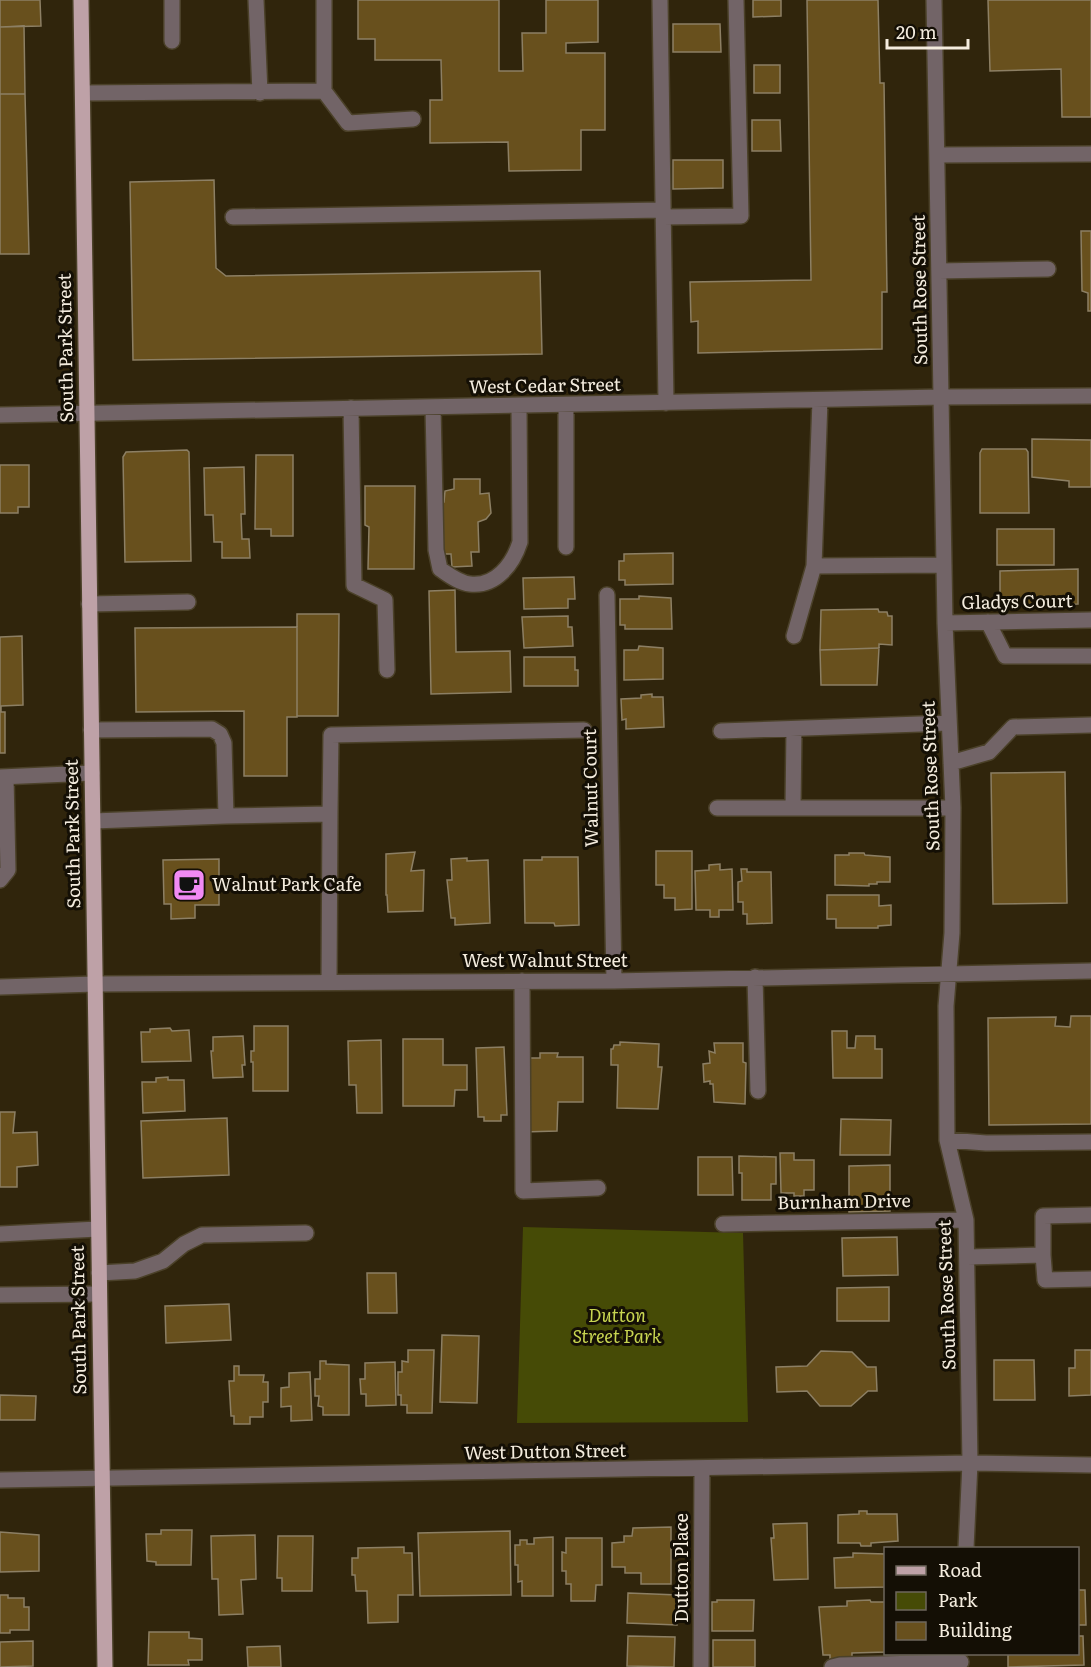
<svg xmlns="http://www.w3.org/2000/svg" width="1091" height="1667" font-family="Literata,serif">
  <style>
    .green { fill: #464b06 }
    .building { fill: #68501d; stroke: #8c7f64; stroke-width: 1.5 }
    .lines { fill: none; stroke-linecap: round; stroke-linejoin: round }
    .minor-casing { stroke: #4b4129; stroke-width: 18 }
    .major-casing { stroke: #4b4129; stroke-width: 18 }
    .minor { stroke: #726467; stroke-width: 15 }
    .major { stroke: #bea1a7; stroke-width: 15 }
    .labels { text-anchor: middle; stroke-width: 6; stroke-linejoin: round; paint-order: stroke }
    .street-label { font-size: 18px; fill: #f4ecde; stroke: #140f05 }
    .poi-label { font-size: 18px; fill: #f4ecde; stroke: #140f05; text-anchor: start }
    .park-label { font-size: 18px; font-style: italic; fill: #c9d651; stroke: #140f05 }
  </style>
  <rect width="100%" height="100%" fill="#30250c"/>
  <!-- green -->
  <path class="green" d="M523 1227 743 1233 748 1422 517 1423Z"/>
  <!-- building -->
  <path class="building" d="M0 0H40L41 26 0 27Z
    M358 0H499V71H523L522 33H546V0H598V42L566 43V53H605V130H581V170L509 171 508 142 430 143V100H442L441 60H375V39H358Z
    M753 0H781V16L753 17Z
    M807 0H878L880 83H884L887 292H882V349L698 353V321L691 322 690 282 811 280Z
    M988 0H1091V117H1062L1061 69 990 71Z
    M673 24H720L721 52H673Z
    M24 26 25 94H0V27Z
    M754 65H780V93H754Z
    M0 94H25L29 254H0Z
    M752 120H780L781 151H752Z
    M673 160H723V188L673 189Z
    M214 180 216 268 226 276 540 271 542 354 133 360 130 182Z
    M1081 231H1091V311H1088V293L1082 291Z
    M1032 439 1091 440V487H1069V481L1032 477Z
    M982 449H1026L1028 452 1029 513H980V453Z
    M187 450 189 452 191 561 125 562 123 457 126 452Z
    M256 455H293V536H271V529H255Z
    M0 465H29V507H18V513H0Z
    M244 467 245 514H241L242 539H249L250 558H222V542H214L213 515H205L204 468Z
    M454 479H480V494L489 493 491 513 486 519 478 522 479 552H471L472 566 452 567 451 554H444L442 527 434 502H444L445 491 454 489Z
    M365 486H415L414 569H368L369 527 365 525Z
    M997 529H1054V565H997Z
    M673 553V584L625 585V580H619V561H624V554Z
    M1078 569V604L1000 605V571Z
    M574 577 575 599H568V608L524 609 523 578Z
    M455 590 456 652 510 651 511 692 431 694 429 591Z
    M639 596 671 598 672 629H625V625H620V599H639Z
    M878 609 879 612H887L888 616H892V645L879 644V648L820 650 821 610Z
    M297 614H339L338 716H297Z
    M568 616V627H572L573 646 524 648 522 617Z
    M297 627V717H287V776H244V711L136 712 135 628Z
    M22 636 23 705 1 706V712H5V753H0V637Z
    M639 646 663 648V679L624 680V650H638Z
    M879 648 877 685H821L820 650Z
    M524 657H575V670H578V686H524Z
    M652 694V697H663L664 727 626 729V719L622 720 621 699 641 698V695Z
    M1065 772 1067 903 993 904 991 773Z
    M656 851H692V909L675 910V898H664V885H656Z
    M415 852 411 871 424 870 423 911 388 912 387 895H386V854Z
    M849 853H864L865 855 890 857V882H877V884H869V886L835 885V855H849Z
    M542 857H578L579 925 555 926 554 923H525L524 860H542Z
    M467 858V861L488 860 490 923 455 925V918H451L447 880H452L451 859Z
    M219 859V905H195V918L171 919V904H164L163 860Z
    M720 864V870L732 869 733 910H719V917H710V910H696L695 871 709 870V865Z
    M741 869H747V872H771L772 923 747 924V914H743V902H738V882L742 881Z
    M827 895H879V906L891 905V925L878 926V928H836V919H827Z
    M1071 1016H1091V1124L989 1125 988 1018 1056 1017 1055 1026 1070 1027Z
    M254 1026H288V1091H253V1062H251V1051H254Z
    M170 1028 172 1031 189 1030 191 1061 142 1062 141 1032H150V1029Z
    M832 1031H847V1048H855L856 1036H875V1049H882V1078H833Z
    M243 1036 245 1065H242L243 1077 213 1078 211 1051H213V1037Z
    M403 1039H443V1065H467V1090H455L454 1106H403Z
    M381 1040 382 1113H357L356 1085H349L348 1041Z
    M620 1042 659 1044 658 1067H662L658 1109 617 1108 618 1065H611V1049H613L614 1045H620Z
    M714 1043H743V1062L746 1063 745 1104 714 1102 713 1084H710V1081L704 1082 703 1064 710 1063 709 1051 715 1053Z
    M504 1047 507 1115H501V1121H484V1117H478L476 1048Z
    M540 1053H558L557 1057H583V1102H558L557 1131 523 1132 524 1058H540Z
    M168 1077V1080H184L185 1111 143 1113 142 1082H156V1078Z
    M0 1112H15L13 1133 37 1132 38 1165 17 1167V1187H0Z
    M227 1118 229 1175 143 1178 141 1121Z
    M841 1119 891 1120 890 1155H840Z
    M780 1153H794V1160H814V1190H804V1196H794V1193H781Z
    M739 1156 776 1157V1184H771V1200H742V1173H739Z
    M698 1157H732L733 1195H698Z
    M890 1165V1211L849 1212V1166Z
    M897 1237 898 1275 843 1276 842 1238Z
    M367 1273H396L397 1313H368Z
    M889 1287V1321H837V1288Z
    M229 1304 231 1340 166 1343 165 1306Z
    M442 1335 479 1336 477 1403 440 1402Z
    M408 1350H434L432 1413H407V1405H401V1395H398V1372H402V1361L408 1362Z
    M1075 1350H1091V1395L1069 1396V1368H1075Z
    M821 1351 852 1352 867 1367H876L877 1391H868L851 1406H820L807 1391 777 1392 776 1367 807 1366Z
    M994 1360H1034L1035 1400H994Z
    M320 1361H326V1364L349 1365V1415H323V1407L318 1406 319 1396H315V1379H320Z
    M395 1362 396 1405 366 1406V1394H361L360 1379H365V1363Z
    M234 1366H239V1375H264L263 1382H268V1402H263V1417H250V1424H234V1416H231L229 1381H234Z
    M310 1372 312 1420 291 1421V1406L281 1407V1388L289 1387V1373Z
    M0 1395 36 1396 35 1420H0Z
    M859 1511H867V1514H897L898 1541 871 1543V1546H861L860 1543H838V1515L859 1514Z
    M807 1523 808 1579 774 1580 771 1538H774L773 1524Z
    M671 1527V1584H641V1573H625V1567H612V1543L624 1542V1536H632L633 1528Z
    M161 1530H192L191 1565H156V1562L147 1561 146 1534H161Z
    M510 1531 511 1595 420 1596 418 1533Z
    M0 1532 39 1535V1571L0 1572Z
    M255 1535 256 1579 241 1580 243 1614 219 1615 218 1579H212L211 1536Z
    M278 1536H313L312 1591H282V1578H277Z
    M553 1537V1596H522V1581L518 1582V1565H515V1545H520V1540H527V1544H534V1538Z
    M566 1538H602V1585H596L595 1601H571V1584H566V1571H562V1552L566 1553Z
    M404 1547V1553H412L413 1595H398V1622L368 1623 367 1591H356L355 1575H352V1558H358V1548Z
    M853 1553 886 1554V1587L835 1588 834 1558 853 1557Z
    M1078 1590H1085L1086 1625H1078Z
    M628 1593 678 1595 677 1625 627 1623Z
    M0 1595H8V1598H24V1607H29V1630H10V1633H0Z
    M717 1600H754L753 1631H712V1602H717Z
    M870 1600 871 1602H886V1652L852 1653V1663L830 1664V1655H823L819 1607 847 1606V1601Z
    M149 1632H189V1638L202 1639V1660H188L189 1665H148Z
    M628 1636 675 1637 674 1667 627 1666Z
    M1078 1636H1083L1084 1665 1008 1667V1654H1078Z
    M713 1640H755V1667H713Z
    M33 1641V1666L0 1667V1642Z
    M280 1646 281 1667H248L247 1647Z"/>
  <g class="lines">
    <!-- minor casing -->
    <g class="minor-casing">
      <path id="minor" d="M172 0V41
        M256 0 260 93
        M660 0 666 403
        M934 0 945 623 953 808 952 933 946 1006 947 1140 966 1220 970 1463 966 1548
        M324 91V0
        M83 93 324 91 348 123 413 119
        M937 155 1091 154
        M233 217 663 210
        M663 217 741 216 736 0
        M939 271 1048 269
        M820 400 814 566 944 565
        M566 405V547
        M433 407 436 550 440 569C449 575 459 583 470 584 496 587 513 564 520 542L519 406
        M351 408 354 585 385 600 387 670
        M0 415 942 397 1091 396
        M607 595 614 981
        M89 604 188 602
        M988 622 1005 656H1091
        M945 623 1091 620
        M794 636 814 566
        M91 730 212 729 220 734 224 743 226 816 93 821
        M721 731 949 723
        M951 763 989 752 1013 727 1091 725
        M0 777 92 773
        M793 807 794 729
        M717 808H953
        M226 816 330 814 331 735 584 730
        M0 880 8 870 6 777
        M755 977 758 1091
        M522 981 523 1191 598 1188
        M329 983 330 814
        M0 987 95 984 614 981 1091 971
        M947 1140 986 1143 1091 1142
        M723 1224 966 1220
        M0 1234 98 1229
        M1043 1255 1045 1280 1091 1279
        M967 1257 1043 1255V1216L1091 1215
        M99 1273 135 1271 163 1261 184 1244 202 1235 306 1233
        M0 1295 99 1294
        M0 1480 970 1463 1091 1465
        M701 1667 702 1469
        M832 1667 840 1665 961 1662"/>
    </g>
    <!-- major casing -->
    <g class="major-casing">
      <path id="major" d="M81 0 105 1667"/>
    </g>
    <!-- minor -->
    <use href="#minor" class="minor"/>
    <!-- major -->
    <use href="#major" class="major"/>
  </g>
  <!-- icons -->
  <defs>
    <g id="cafe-square" transform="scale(1.725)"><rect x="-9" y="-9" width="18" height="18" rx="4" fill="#f18af4" stroke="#140f05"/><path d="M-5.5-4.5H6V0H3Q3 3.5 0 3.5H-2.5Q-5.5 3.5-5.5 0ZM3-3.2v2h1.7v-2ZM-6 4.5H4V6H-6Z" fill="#111"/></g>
  </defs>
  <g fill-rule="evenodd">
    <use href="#cafe-square" x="189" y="885"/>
  </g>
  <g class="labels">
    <!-- street labels -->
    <g class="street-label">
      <text transform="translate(920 290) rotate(-91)" y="6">South Rose Street</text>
      <text transform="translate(66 348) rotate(-91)" y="6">South Park Street</text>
      <text transform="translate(545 386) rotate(-1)" y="6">West Cedar Street</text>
      <text transform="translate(1017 602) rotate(-1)" y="6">Gladys Court</text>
      <text transform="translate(931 776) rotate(-92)" y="6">South Rose Street</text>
      <text transform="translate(591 788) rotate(-91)" y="6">Walnut Court</text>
      <text transform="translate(73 834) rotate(-91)" y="6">South Park Street</text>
      <text x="545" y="967">West Walnut Street</text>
      <text transform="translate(844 1202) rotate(-1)" y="6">Burnham Drive</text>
      <text transform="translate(947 1295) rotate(-92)" y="6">South Rose Street</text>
      <text transform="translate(79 1320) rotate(-91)" y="6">South Park Street</text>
      <text transform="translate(545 1452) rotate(-1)" y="6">West Dutton Street</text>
      <text transform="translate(682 1568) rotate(-90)" y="6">Dutton Place</text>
    </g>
    <!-- poi labels -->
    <g class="poi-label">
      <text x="212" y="891">Walnut Park Cafe</text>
    </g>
    <!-- park labels -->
    <g class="park-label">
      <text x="617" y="1322">Dutton<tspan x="617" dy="21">Street Park</tspan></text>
    </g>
  </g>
  <!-- legend -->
  <rect x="884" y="1547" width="195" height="108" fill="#140f05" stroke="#6e675c" stroke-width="1.5"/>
  <rect x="896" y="1566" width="30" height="9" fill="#bea1a7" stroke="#6e675c" stroke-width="1.5"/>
  <text x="938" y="1577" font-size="18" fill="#f4ecde">Road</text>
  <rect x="896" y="1592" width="30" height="18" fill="#464b06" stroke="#6e675c" stroke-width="1.5"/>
  <text x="938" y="1607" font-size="18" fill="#f4ecde">Park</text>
  <rect x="896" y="1622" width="30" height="18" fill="#68501d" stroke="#6e675c" stroke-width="1.5"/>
  <text x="938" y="1637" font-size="18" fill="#f4ecde">Building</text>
  <!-- scale -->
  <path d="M887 39v9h81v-9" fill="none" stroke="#f4ecde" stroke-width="3"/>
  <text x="896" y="39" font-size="18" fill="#f4ecde" stroke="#140f05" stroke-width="4.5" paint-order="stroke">20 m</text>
</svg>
